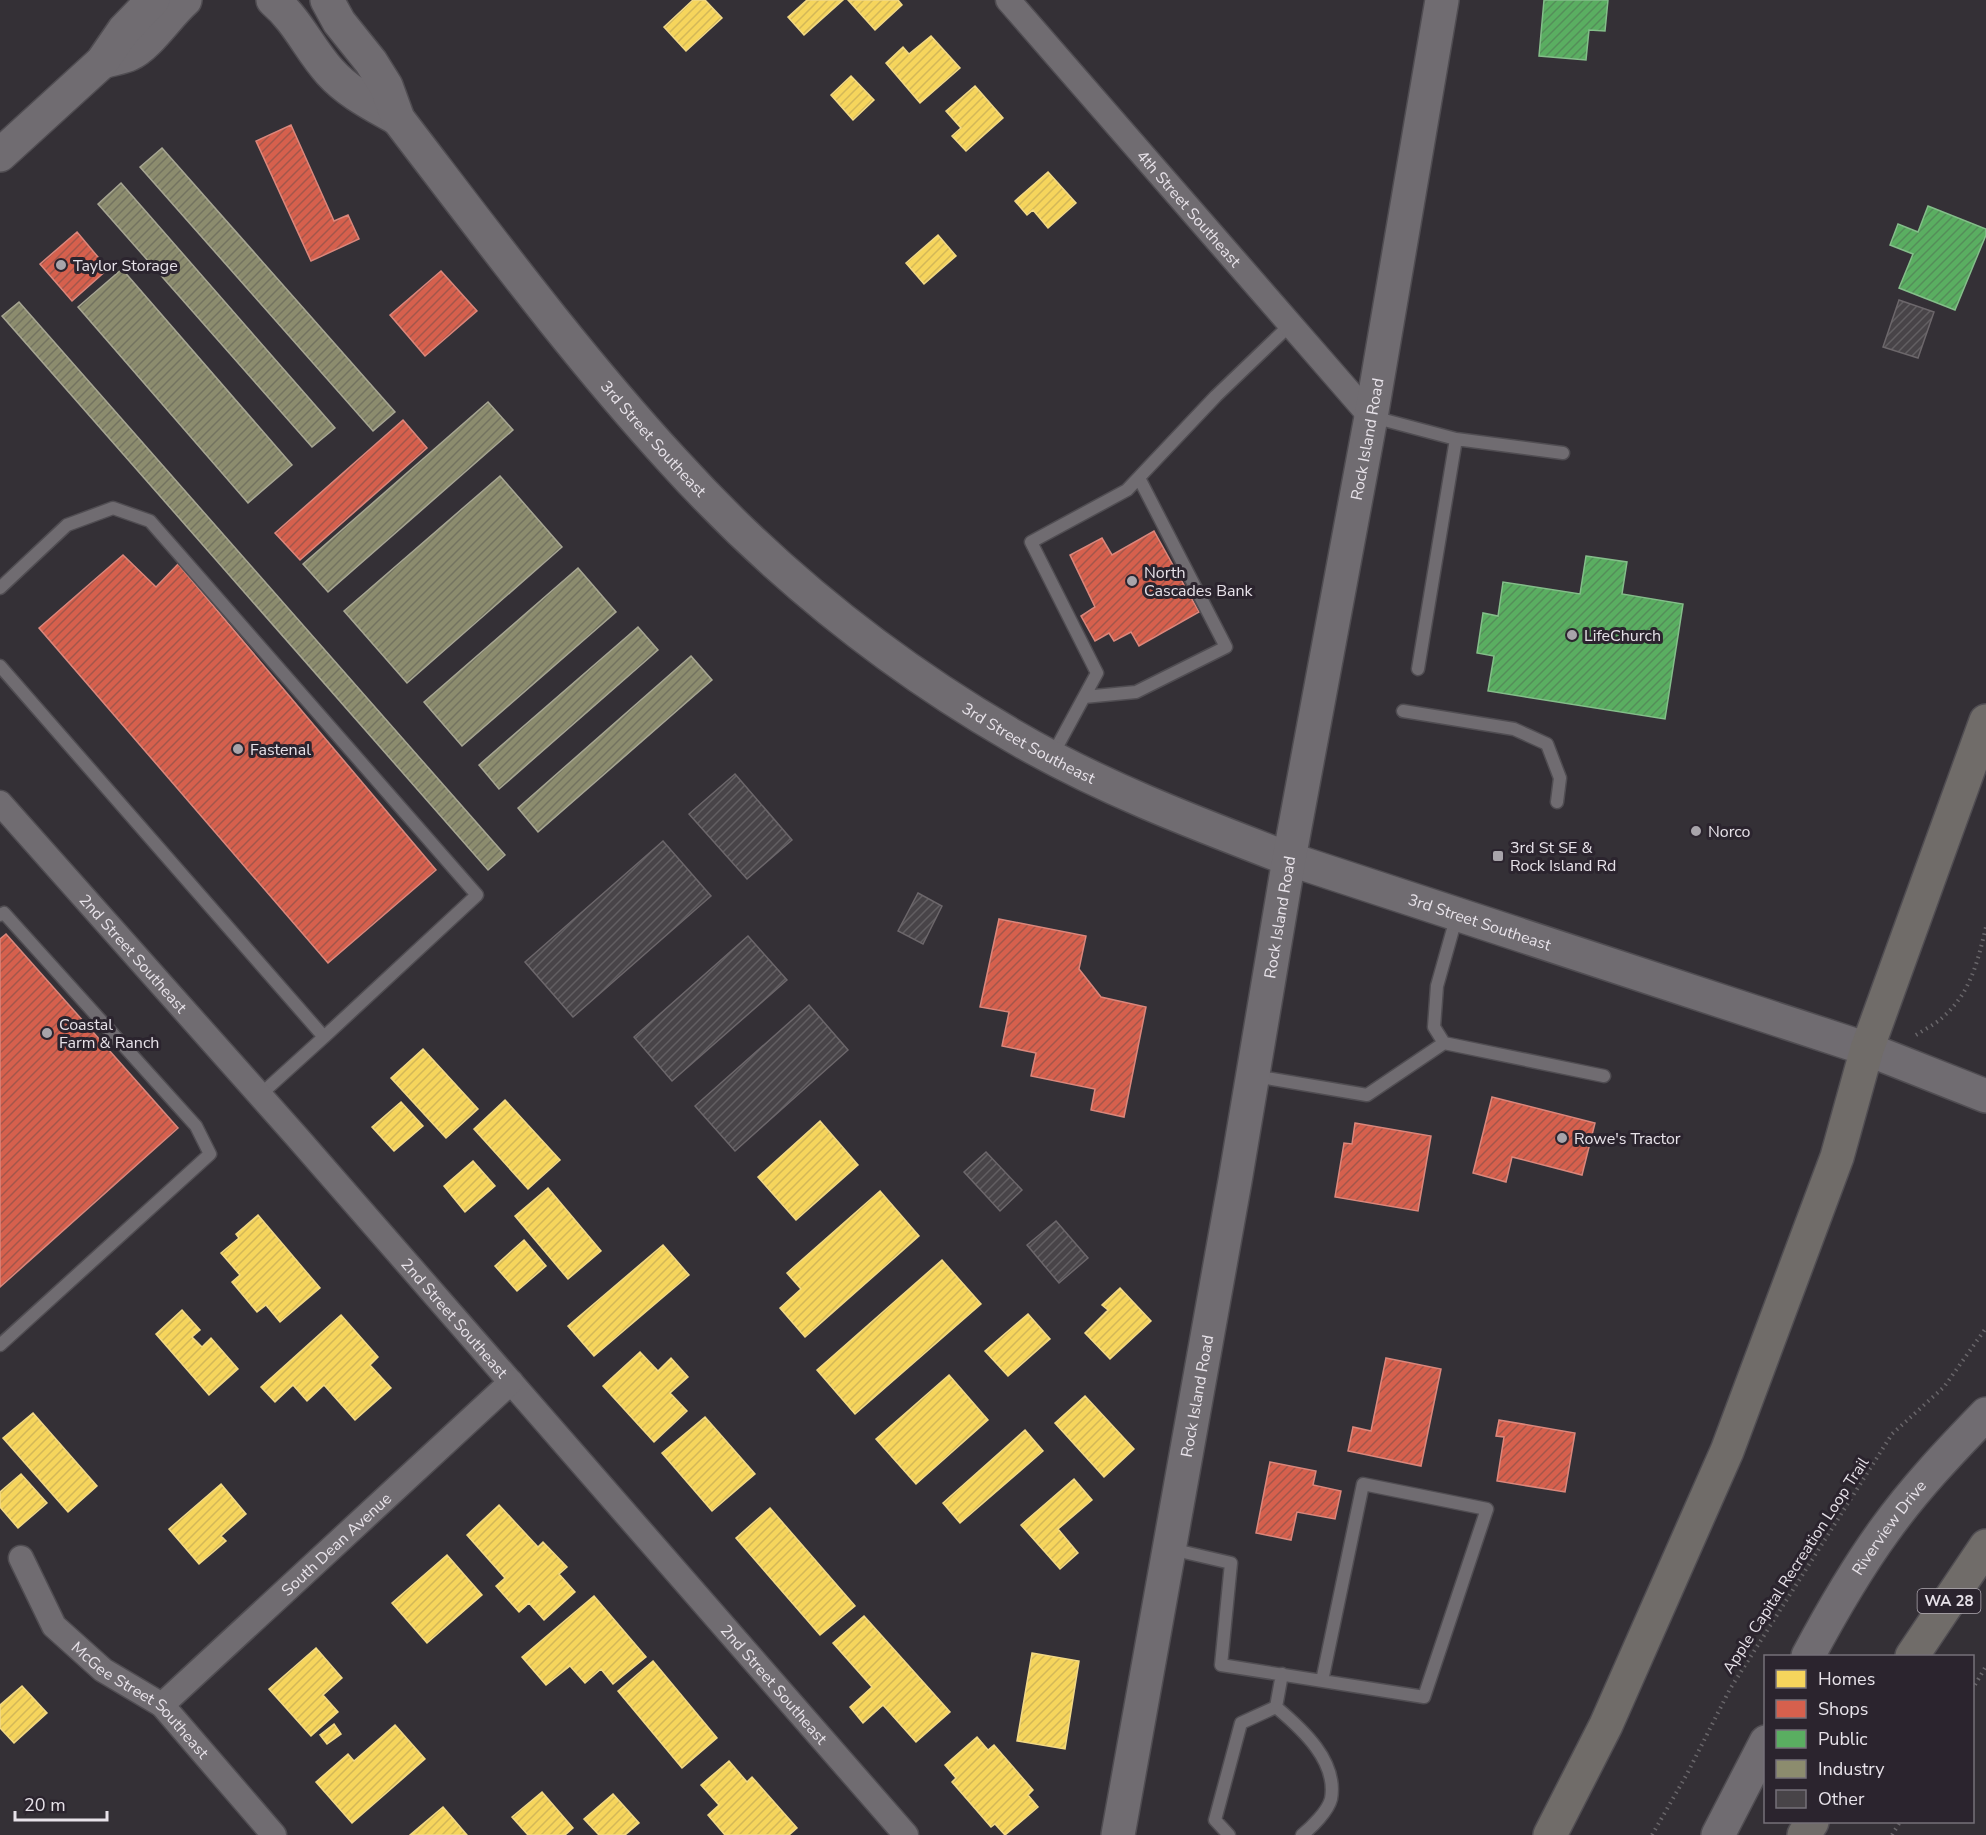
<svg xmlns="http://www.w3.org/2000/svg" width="1986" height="1835" font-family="'Nunito Sans',sans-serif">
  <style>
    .homes { fill: url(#homes-hatch); stroke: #f2d986; stroke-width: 1.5 }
    .shops { fill: url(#shops-hatch); stroke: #db877c; stroke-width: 1.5 }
    .public { fill: url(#public-hatch); stroke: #84be8a; stroke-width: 1.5 }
    .industry { fill: url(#industry-hatch); stroke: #a7a693; stroke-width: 1.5 }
    .building { fill: url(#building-hatch); stroke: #6c676b; stroke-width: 1.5 }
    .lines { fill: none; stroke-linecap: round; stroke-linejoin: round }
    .lane-casing { stroke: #504d52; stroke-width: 15 }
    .street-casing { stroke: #504d52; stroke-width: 27 }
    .secondary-casing { stroke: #504d52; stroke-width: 36 }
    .highway-casing { stroke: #504d52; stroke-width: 36 }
    .path { stroke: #69666a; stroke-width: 4; stroke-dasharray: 1.5 4.5; stroke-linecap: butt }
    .lane { stroke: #706c71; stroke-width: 12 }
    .street { stroke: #706c71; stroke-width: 24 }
    .secondary { stroke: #706c71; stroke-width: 33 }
    .highway { stroke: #706c69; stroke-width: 33 }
    .poi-dot { fill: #a8a4aa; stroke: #2b242e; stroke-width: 2 }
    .labels { text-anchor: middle; stroke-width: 6; stroke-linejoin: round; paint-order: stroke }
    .shield { fill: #2b242e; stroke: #afa9b1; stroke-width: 1.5 }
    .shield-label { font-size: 15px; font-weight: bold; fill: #e7e2e9 }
    .street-label { font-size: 16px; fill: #e7e2e9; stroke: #2b242e }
    .poi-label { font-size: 16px; fill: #e7e2e9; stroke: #2b242e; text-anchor: start }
  </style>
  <defs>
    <pattern id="homes-hatch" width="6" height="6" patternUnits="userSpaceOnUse" patternTransform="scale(1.5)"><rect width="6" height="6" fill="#f6d55c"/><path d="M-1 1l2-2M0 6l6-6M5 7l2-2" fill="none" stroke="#d3b858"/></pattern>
    <pattern id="shops-hatch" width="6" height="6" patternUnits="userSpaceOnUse" patternTransform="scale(1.5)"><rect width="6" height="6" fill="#d6604d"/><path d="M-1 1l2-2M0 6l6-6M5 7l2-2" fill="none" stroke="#a3564b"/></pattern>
    <pattern id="public-hatch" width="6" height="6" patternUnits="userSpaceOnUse" patternTransform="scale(1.5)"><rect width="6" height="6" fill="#5aae61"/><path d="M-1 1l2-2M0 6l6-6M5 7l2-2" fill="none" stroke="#548e59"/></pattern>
    <pattern id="industry-hatch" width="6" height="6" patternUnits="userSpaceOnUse" patternTransform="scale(1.5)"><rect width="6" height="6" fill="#8c8c6e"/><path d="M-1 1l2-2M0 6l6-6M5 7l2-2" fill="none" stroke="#737360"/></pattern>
    <pattern id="building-hatch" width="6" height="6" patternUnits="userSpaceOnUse" patternTransform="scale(1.5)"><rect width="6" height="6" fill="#484448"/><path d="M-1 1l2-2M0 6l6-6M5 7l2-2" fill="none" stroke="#625f62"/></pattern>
  </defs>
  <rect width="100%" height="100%" fill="#343036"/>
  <!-- homes -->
  <path class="homes" d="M693 0H705L722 18 686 51 664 27Z
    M807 0H843L804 35 788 17Z
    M848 0H898L902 5 875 30Z
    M931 36 960 68 920 103 886 63 903 47 909 54Z
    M851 76 874 100 853 120 831 95Z
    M975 86 1003 118 966 151 952 136 961 128 946 111Z
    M1048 172 1076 203 1048 228 1033 210 1027 215 1015 201Z
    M938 235 956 256 924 284 906 263Z
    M423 1049 478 1109 446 1138 391 1078Z
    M505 1100 560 1160 528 1189 474 1129Z
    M401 1102 423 1126 394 1151 372 1127Z
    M820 1121 858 1165 796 1220 758 1177Z
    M473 1161 495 1186 465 1212 444 1186Z
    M548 1188 601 1251 568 1279 515 1216Z
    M880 1191 919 1236 805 1337 780 1308 801 1289 787 1273Z
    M258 1215 320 1288 280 1322 266 1305 257 1312 232 1282 240 1275 221 1253 239 1238 236 1234Z
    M524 1240 546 1266 517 1291 495 1266Z
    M663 1245 689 1275 594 1356 568 1326Z
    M942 1260 981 1304 855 1414 817 1370Z
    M1120 1288 1151 1321 1110 1359 1085 1333 1108 1310 1102 1305Z
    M182 1310 200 1330 192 1337 202 1347 211 1338 238 1369 209 1395 156 1334Z
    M1028 1314 1050 1339 1008 1376 985 1351Z
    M341 1315 378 1357 370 1365 391 1388 355 1420 324 1385 307 1401 293 1385 275 1402 261 1387Z
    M640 1352 658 1371 671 1358 688 1377 670 1393 687 1411 654 1442 603 1386Z
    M949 1375 988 1420 916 1484 876 1439Z
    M1085 1396 1134 1449 1104 1477 1055 1423Z
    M33 1413 97 1486 68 1512 3 1438Z
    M705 1417 755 1474 712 1511 662 1453Z
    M1025 1430 1043 1451 960 1523 943 1503Z
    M21 1474 47 1503 18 1528 0 1507V1492Z
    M1074 1479 1092 1500 1058 1529 1078 1553 1060 1569 1021 1525Z
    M221 1484 246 1514 221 1536 226 1541 199 1564 169 1529Z
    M499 1505 538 1547 543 1542 567 1567 559 1574 575 1592 544 1620 529 1603 519 1612 496 1586 505 1578 467 1535Z
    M770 1508 855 1606 820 1635 736 1538Z
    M447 1555 482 1595 427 1643 392 1603Z
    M594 1596 646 1657 613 1684 601 1669 585 1683 570 1666 546 1685 522 1657Z
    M864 1616 950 1712 916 1742 883 1705 863 1723 850 1707 872 1687 833 1643Z
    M316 1648 342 1678 323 1695 338 1712 311 1736 269 1689Z
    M1032 1653 1079 1661 1065 1749 1017 1741Z
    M653 1661 717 1738 682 1768 618 1691Z
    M22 1686 47 1713 14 1743 0 1728V1705Z
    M334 1724 341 1734 327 1744 320 1735Z
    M395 1725 425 1759 352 1823 316 1782 348 1754 354 1761Z
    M977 1737 988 1750 994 1745 1033 1790 1028 1795 1038 1807 1005 1835 995 1824 991 1827 952 1782 956 1778 945 1765Z
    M729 1761 747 1782 752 1777 797 1828 789 1835H725L708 1815 719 1805 701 1785Z
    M542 1792 573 1828 565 1835H528L512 1817Z
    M613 1794 639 1823 625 1835H599L584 1819Z
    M443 1807 467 1835H410Z"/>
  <!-- shops -->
  <path class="shops" d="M291 125 334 221 348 215 359 239 311 261 256 141Z
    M77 232 108 269 72 301 40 264Z
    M441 271 477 311 425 356 390 315Z
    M403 420 427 448 300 560 275 533Z
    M1154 531 1199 612 1139 646 1131 632 1114 641 1109 633 1095 641 1081 616 1095 607 1070 555 1102 538 1112 555Z
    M123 555 156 587 178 564 436 870 328 963 39 628Z
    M999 919 1086 936 1079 969 1101 997 1146 1007 1124 1117 1091 1110 1095 1089 1031 1076 1036 1053 1002 1046 1009 1012 980 1007Z
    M6 934 178 1128 0 1287V939Z
    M1492 1097 1595 1123 1582 1175 1512 1157 1506 1182 1473 1173Z
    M1355 1123 1431 1136 1418 1211 1335 1197 1344 1143 1352 1144Z
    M1386 1358 1441 1369 1421 1466 1348 1451 1353 1427 1371 1431Z
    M1499 1420 1575 1433 1565 1492 1497 1481 1504 1437 1496 1436Z
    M1270 1462 1316 1471 1313 1485 1341 1491 1335 1519 1297 1512 1291 1540 1256 1533Z"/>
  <!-- public -->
  <path class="public" d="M1544 0H1608L1605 31 1589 30 1586 60 1539 56Z
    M1928 206 1986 229V235L1955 310 1899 288 1913 254 1890 245 1898 224 1918 232Z
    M1586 556 1627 562 1622 594 1683 604 1665 719 1488 691 1494 656 1477 653 1483 613 1498 616 1503 582 1580 594Z"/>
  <!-- industry -->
  <path class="industry" d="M162 148 395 412 373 431 140 167Z
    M121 183 335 428 312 447 98 204Z
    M122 269 292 465 248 503 78 307Z
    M19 302 505 855 488 870 2 316Z
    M488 402 513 430 328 592 303 564Z
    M500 476 562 547 407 683 344 611Z
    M578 568 616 612 462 746 424 702Z
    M638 627 658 650 499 789 479 765Z
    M691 656 712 680 538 832 518 808Z"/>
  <!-- building -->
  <path class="building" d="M1899 300 1934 312 1918 358 1883 347Z
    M735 774 792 840 747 879 689 814Z
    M663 841 711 896 573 1017 525 962Z
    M918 893 942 906 923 944 898 931Z
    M748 936 787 980 672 1081 634 1037Z
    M809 1005 848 1050 735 1151 695 1106Z
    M986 1152 1022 1190 1000 1211 964 1172Z
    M1056 1221 1088 1258 1059 1283 1027 1245Z"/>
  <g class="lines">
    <!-- lane casing -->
    <g class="lane-casing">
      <path id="lane" d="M1373 417 1456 439 1418 669
        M1456 439 1563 453
        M0 588 67 525 113 508 150 521 477 895 324 1037 0 666
        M1084 697 1136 692 1226 647 1139 478
        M1403 711 1514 729 1547 744 1560 778 1557 802
        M1052 756 1097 673 1031 542 1127 490 1216 396 1291 324
        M0 915 4 913 196 1126 210 1154 0 1345
        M1457 915 1437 986 1434 1027 1444 1043 1604 1076
        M1254 1076 1367 1095 1444 1043
        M260 1095 324 1037
        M1171 1549 1231 1563 1221 1665 1424 1697 1487 1509 1363 1484 1322 1681
        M1276 1707C1302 1729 1338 1761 1331 1799 1328 1811 1312 1827 1302 1835
        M1276 1707 1282 1674
        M1229 1835 1215 1820 1241 1723 1276 1707"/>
    </g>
    <!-- street casing -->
    <g class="street-casing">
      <g id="street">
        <path id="s1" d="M1008 0 1371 417"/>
        <path id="s2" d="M0 803 297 1137 906 1835"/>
        <path id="s3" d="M21 1558 54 1626 103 1670 162 1705 274 1835"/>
        <path id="s4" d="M162 1705 511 1382"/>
      </g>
    </g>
    <!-- secondary casing -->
    <g class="secondary-casing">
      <g id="secondary">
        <path d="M273 0C298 21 309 49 330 72 349 93 374 105 398 119"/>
        <path id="s5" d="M327 0 339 22 371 62 386 86 398 119C487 235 574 353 673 461 771 569 887 663 1013 736 1100 787 1195 823 1289 859L1867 1049 1986 1096"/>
        <path d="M102 62C111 59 122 58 130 54 148 46 168 15 185 0"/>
        <path d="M0 155 102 62 124 30 153 0"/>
        <path id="s6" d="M1808 1656C1831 1613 1855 1571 1884 1531 1914 1489 1950 1451 1986 1414"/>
        <path id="s7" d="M1118 1835 1235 1181 1289 859 1371 417 1442 0"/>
        <path d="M1718 1835 1766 1742"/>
      </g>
    </g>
    <!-- highway casing -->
    <g class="highway-casing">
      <path id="highway" d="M1912 1656 1986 1546
        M1550 1835 1606 1725 1727 1451 1837 1157 1867 1049 1986 721
        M1804 1835 1812 1822"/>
    </g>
    <!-- path -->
    <path class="path" d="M1916 1035C1925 1029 1936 1024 1944 1016 1971 992 1978 960 1986 927
      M1972 1690 1986 1666
      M1652 1835 1687 1774 1730 1689 1892 1434 1944 1387 1986 1328
      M1892 1835 1900 1822"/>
    <!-- lane -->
    <use href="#lane" class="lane"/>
    <!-- street -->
    <use href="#street" class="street"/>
    <!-- secondary -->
    <use href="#secondary" class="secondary"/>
    <!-- highway -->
    <use href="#highway" class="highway"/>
  </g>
  <!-- markers -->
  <g class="poi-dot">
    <circle cx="61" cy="265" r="6"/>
    <circle cx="1132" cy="581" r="6"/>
    <circle cx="1572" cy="635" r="6"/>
    <circle cx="238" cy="749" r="6"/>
    <circle cx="1696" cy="831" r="6"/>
    <rect x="1492" y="850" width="12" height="12" rx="3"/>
    <circle cx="47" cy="1033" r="6"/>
    <circle cx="1562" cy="1138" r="6"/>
  </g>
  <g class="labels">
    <!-- shield labels -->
    <rect class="shield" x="1917.5" y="1589" width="63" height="24" rx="4.5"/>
    <g class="shield-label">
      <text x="1949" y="1606">WA 28</text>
    </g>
    <!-- street labels -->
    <g class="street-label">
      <text dy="6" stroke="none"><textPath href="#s1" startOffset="276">4th Street Southeast</textPath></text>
      <text dy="6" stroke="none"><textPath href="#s5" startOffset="549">3rd Street Southeast</textPath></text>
      <text dy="6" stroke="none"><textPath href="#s7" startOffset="1418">Rock Island Road</textPath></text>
      <text dy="6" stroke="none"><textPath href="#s5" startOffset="1035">3rd Street Southeast</textPath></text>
      <text dy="6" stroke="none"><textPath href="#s7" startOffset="932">Rock Island Road</textPath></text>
      <text dy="6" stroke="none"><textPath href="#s5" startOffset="1521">3rd Street Southeast</textPath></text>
      <text dy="6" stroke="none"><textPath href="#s2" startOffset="201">2nd Street Southeast</textPath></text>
      <text dy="6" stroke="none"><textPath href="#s2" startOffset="687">2nd Street Southeast</textPath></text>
      <text dy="6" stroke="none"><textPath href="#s7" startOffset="446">Rock Island Road</textPath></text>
      <text dy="6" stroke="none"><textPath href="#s6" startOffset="152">Riverview Drive</textPath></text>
      <text dy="6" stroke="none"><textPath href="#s4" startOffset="237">South Dean Avenue</textPath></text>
      <text transform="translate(1795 1565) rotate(-57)" y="6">Apple Capital Recreation Loop Trail</text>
      <text dy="6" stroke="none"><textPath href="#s2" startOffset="1173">2nd Street Southeast</textPath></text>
      <text dy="6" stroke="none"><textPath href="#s3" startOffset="190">McGee Street Southeast</textPath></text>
    </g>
    <!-- poi labels -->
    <g class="poi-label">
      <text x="73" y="271">Taylor Storage</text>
      <text x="1144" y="578">North<tspan x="1144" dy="18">Cascades Bank</tspan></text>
      <text x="1584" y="641">LifeChurch</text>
      <text x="250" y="755">Fastenal</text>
      <text x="1708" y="837">Norco</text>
      <text x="1510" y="853">3rd St SE &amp;<tspan x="1510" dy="18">Rock Island Rd</tspan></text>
      <text x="59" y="1030">Coastal<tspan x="59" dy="18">Farm &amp; Ranch</tspan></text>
      <text x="1574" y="1144">Rowe's Tractor</text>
    </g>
  </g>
  <!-- legend -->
  <rect x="1764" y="1655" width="210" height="168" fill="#2b242e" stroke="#767079" stroke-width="1.5"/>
  <rect x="1776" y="1670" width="30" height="18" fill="#f6d55c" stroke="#767079" stroke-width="1.5"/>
  <text x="1818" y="1685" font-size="18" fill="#e7e2e9">Homes</text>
  <rect x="1776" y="1700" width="30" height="18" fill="#d6604d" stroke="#767079" stroke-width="1.5"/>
  <text x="1818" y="1715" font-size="18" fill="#e7e2e9">Shops</text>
  <rect x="1776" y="1730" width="30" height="18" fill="#5aae61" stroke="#767079" stroke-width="1.5"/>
  <text x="1818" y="1745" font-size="18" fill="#e7e2e9">Public</text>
  <rect x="1776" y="1760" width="30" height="18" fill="#8c8c6e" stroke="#767079" stroke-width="1.5"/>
  <text x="1818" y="1775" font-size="18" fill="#e7e2e9">Industry</text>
  <rect x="1776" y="1790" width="30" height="18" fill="#484448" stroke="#767079" stroke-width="1.5"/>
  <text x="1818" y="1805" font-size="18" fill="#e7e2e9">Other</text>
  <!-- scale -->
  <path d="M15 1811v9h92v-9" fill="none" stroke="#e7e2e9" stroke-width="3"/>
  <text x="24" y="1811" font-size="18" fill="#e7e2e9" stroke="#2b242e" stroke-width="4.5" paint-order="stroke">20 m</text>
</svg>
